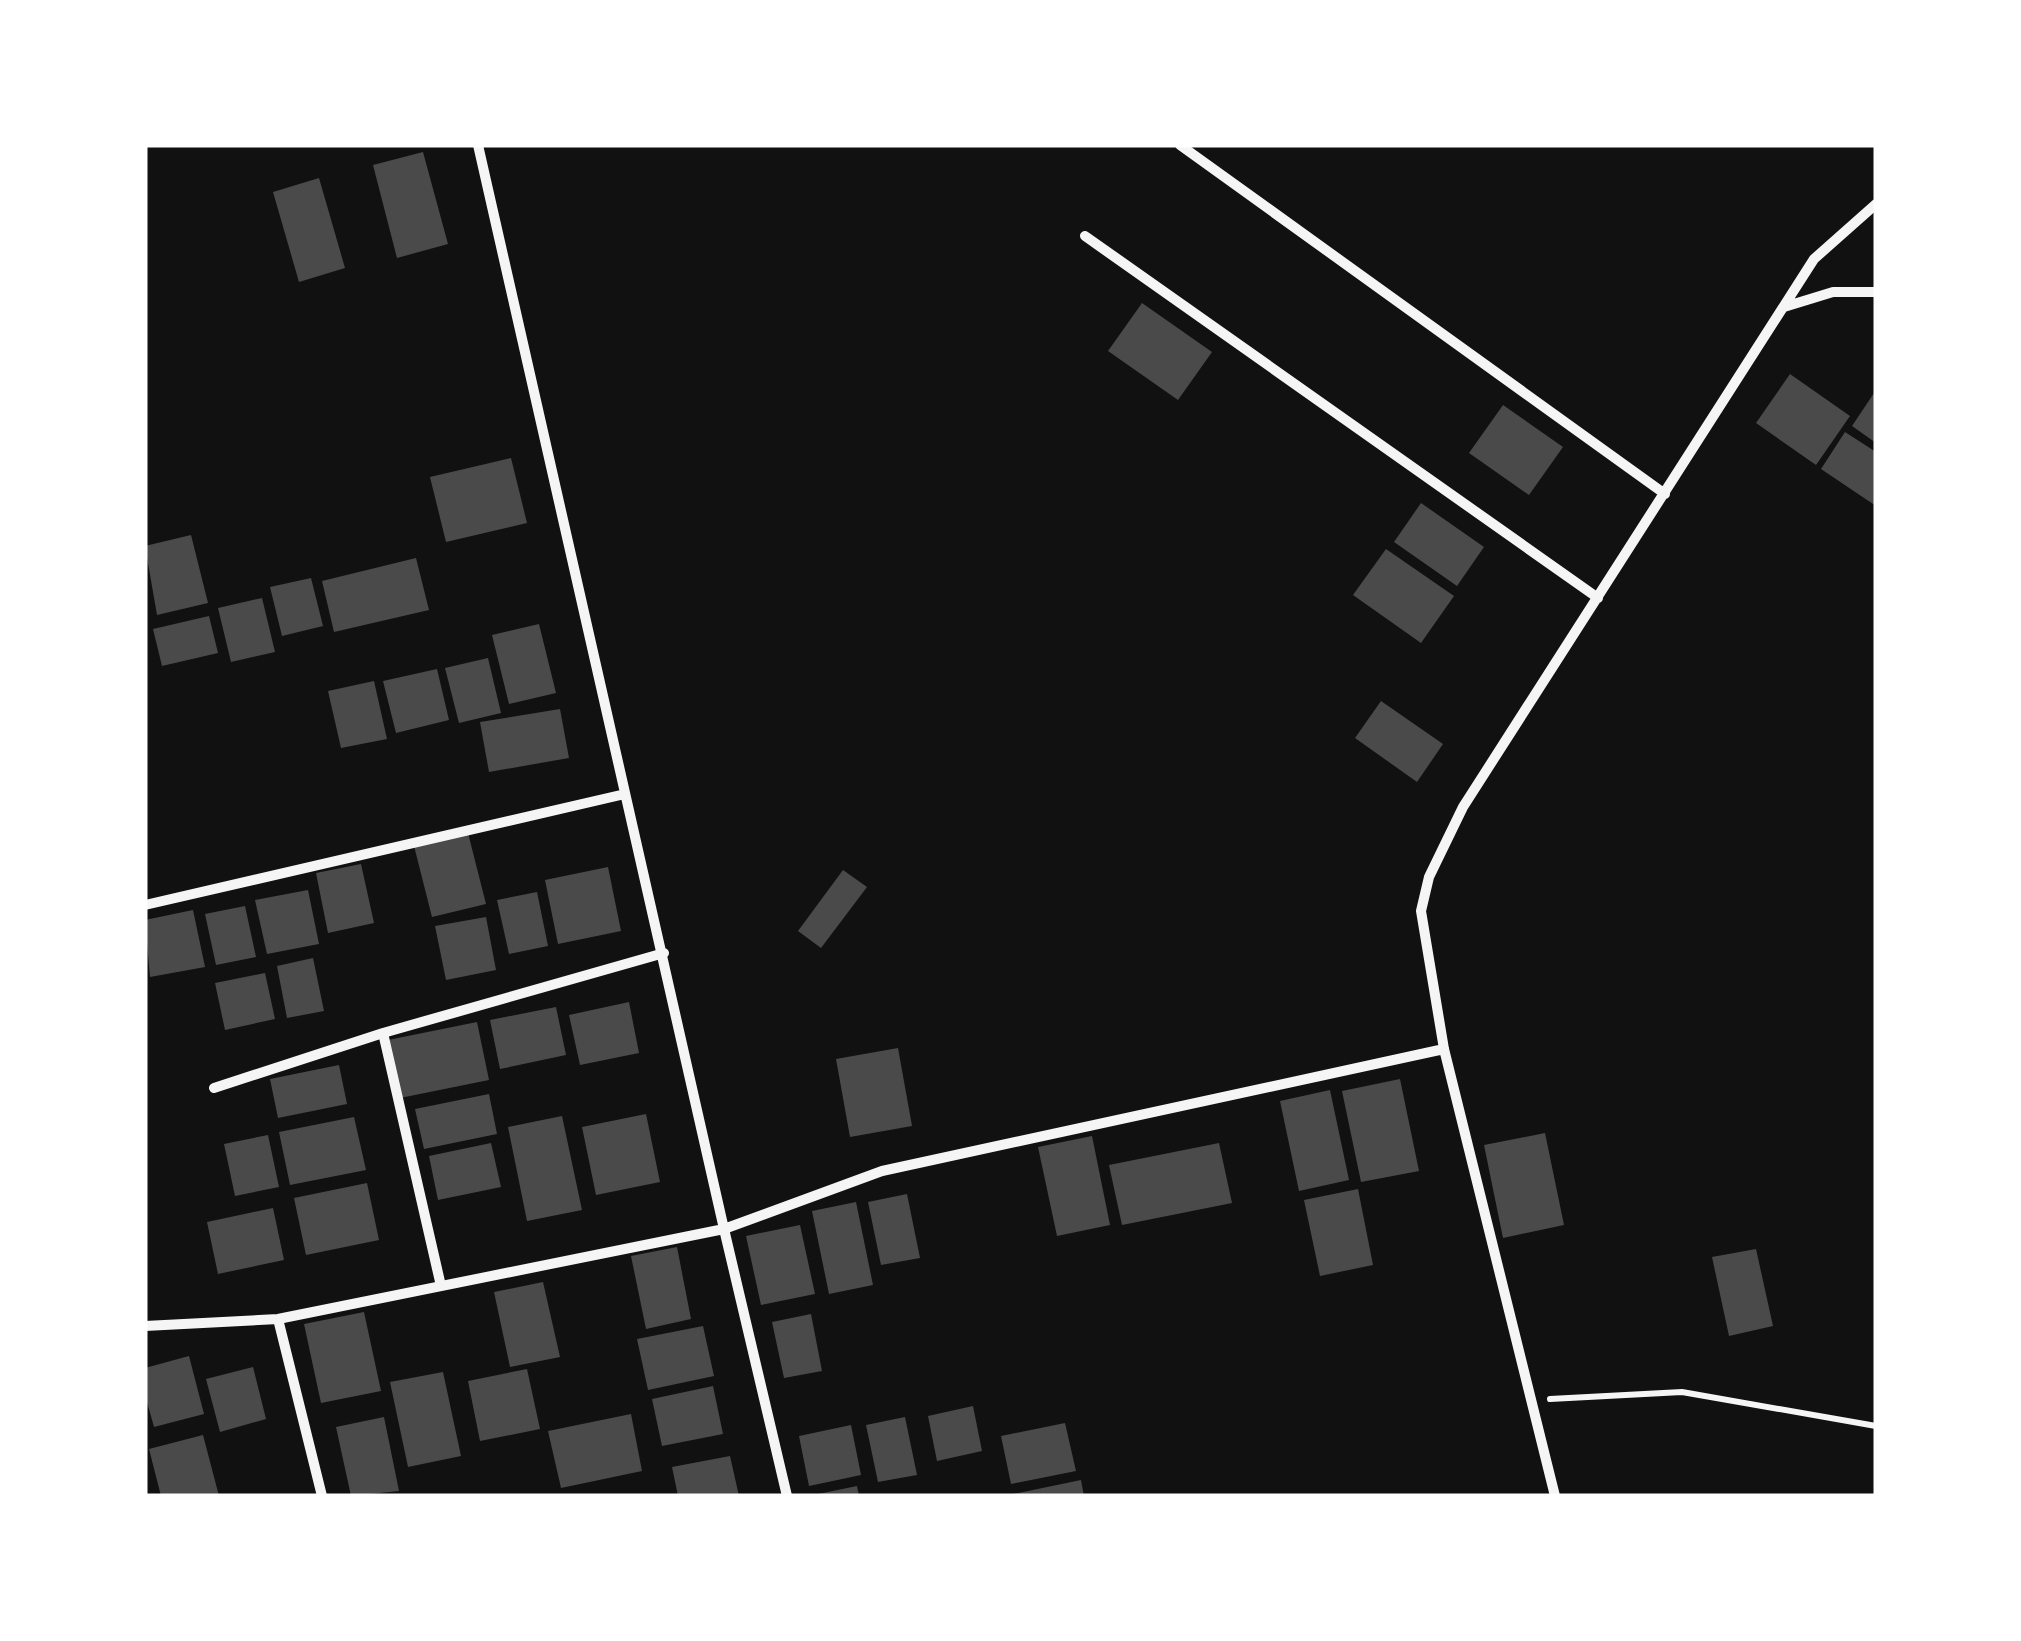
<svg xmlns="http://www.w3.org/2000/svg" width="2021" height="1641" font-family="Literata,serif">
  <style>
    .building { fill: #4a4a4a }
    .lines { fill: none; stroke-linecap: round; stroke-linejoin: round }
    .path { stroke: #f5f5f5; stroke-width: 6 }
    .minor { stroke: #f5f5f5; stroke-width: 10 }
  </style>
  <rect width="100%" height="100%" fill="#111"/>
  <!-- building -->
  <path class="building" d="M423 152 448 244 397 258 373 165Z
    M319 178 345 268 299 282 273 192Z
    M1142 303 1212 352 1178 400 1108 351Z
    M1790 374 1850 416 1816 465 1756 423Z
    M1876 390V443L1852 426Z
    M1503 405 1563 447 1529 495 1469 453Z
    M1845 432 1876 452V506L1821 469Z
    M511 458 527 523 446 542 430 477Z
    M1421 503 1484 547 1457 586 1394 542Z
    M191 535 208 603 157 615 145 546Z
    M1386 549 1454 596 1421 643 1353 595Z
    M416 558 429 610 334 632 322 581Z
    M311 578 323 626 282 636 270 587Z
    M262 598 275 652 231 662 218 608Z
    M209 616 218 653 162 666 153 629Z
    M539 624 556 693 509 704 492 635Z
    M488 658 501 713 459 723 445 668Z
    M437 669 449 720 396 733 383 681Z
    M374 681 387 739 341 748 328 691Z
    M1381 701 1443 744 1417 782 1355 738Z
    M560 709 569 758 489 772 480 722Z
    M468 833 486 904 432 917 414 846Z
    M361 864 374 923 328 933 316 873Z
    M608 867 621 931 558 944 545 880Z
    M843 870 867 887 821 948 798 931Z
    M308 890 319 944 267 954 255 900Z
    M537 892 548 946 509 954 497 900Z
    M245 906 256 957 216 965 205 914Z
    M193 910 205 967 150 977 145 920Z
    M486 917 496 970 446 980 435 926Z
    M313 958 324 1011 287 1018 277 966Z
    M265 973 275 1019 225 1030 215 983Z
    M629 1002 639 1053 580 1065 569 1015Z
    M556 1007 566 1055 500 1069 490 1020Z
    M477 1022 489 1080 400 1098 388 1040Z
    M898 1048 912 1126 850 1137 836 1059Z
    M339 1065 347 1104 278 1118 270 1079Z
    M1400 1079 1419 1171 1361 1182 1342 1091Z
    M1330 1090 1349 1180 1299 1191 1280 1101Z
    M489 1094 497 1134 424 1149 415 1109Z
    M646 1114 660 1182 596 1195 582 1127Z
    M562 1116 582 1210 527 1221 508 1127Z
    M354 1117 366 1170 290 1185 279 1132Z
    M1545 1133 1564 1225 1503 1238 1484 1145Z
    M268 1135 279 1187 235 1196 224 1144Z
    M1092 1136 1110 1225 1057 1236 1038 1147Z
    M491 1143 501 1187 438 1200 429 1156Z
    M1219 1143 1232 1203 1122 1225 1109 1165Z
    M367 1183 379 1240 306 1255 294 1198Z
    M1358 1189 1373 1265 1320 1276 1304 1200Z
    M907 1194 920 1258 881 1265 868 1202Z
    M856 1202 873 1285 829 1294 812 1211Z
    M273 1208 284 1260 218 1274 207 1222Z
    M800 1225 815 1294 761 1305 746 1236Z
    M677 1247 691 1319 646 1329 631 1256Z
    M1756 1249 1773 1326 1729 1336 1712 1257Z
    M543 1282 560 1357 510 1367 494 1292Z
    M364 1312 381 1391 321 1403 304 1324Z
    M811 1314 822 1371 784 1378 772 1322Z
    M703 1326 714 1376 648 1390 637 1339Z
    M189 1356 204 1414 154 1427 145 1395V1368Z
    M253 1367 266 1419 220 1432 206 1379Z
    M527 1369 540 1429 480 1441 468 1381Z
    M443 1372 461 1456 408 1467 390 1382Z
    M713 1386 723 1434 662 1446 652 1399Z
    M973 1406 982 1451 937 1461 928 1416Z
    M631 1414 642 1471 561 1488 548 1431Z
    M384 1417 399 1491 351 1496 336 1427Z
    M905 1417 917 1475 878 1482 866 1425Z
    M1065 1423 1076 1471 1011 1484 1001 1436Z
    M851 1425 861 1475 809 1486 799 1436Z
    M203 1435 219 1496H161L149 1449Z
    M730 1456 739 1496H678L672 1467Z
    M1081 1480 1084 1496H1013V1494Z
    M857 1486 859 1496H819L818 1494Z"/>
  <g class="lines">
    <!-- path -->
    <path class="path" d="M1550 1399 1682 1392 1876 1426"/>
    <!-- minor -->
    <path class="minor" d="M478 145 724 1229 882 1171 1444 1049
      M1180 145 1665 494
      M1085 236 1598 598
      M1784 307 1833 292H1876
      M145 905 625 794
      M214 1088 383 1033
      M441 1286 383 1033 664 953
      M278 1319 322 1496
      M145 1326 278 1319 724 1229 787 1496
      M1555 1496 1444 1049 1421 911 1429 877 1463 807 1814 259 1876 204"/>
  </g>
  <!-- border -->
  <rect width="2021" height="1641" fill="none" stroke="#ffffff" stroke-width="295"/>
</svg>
